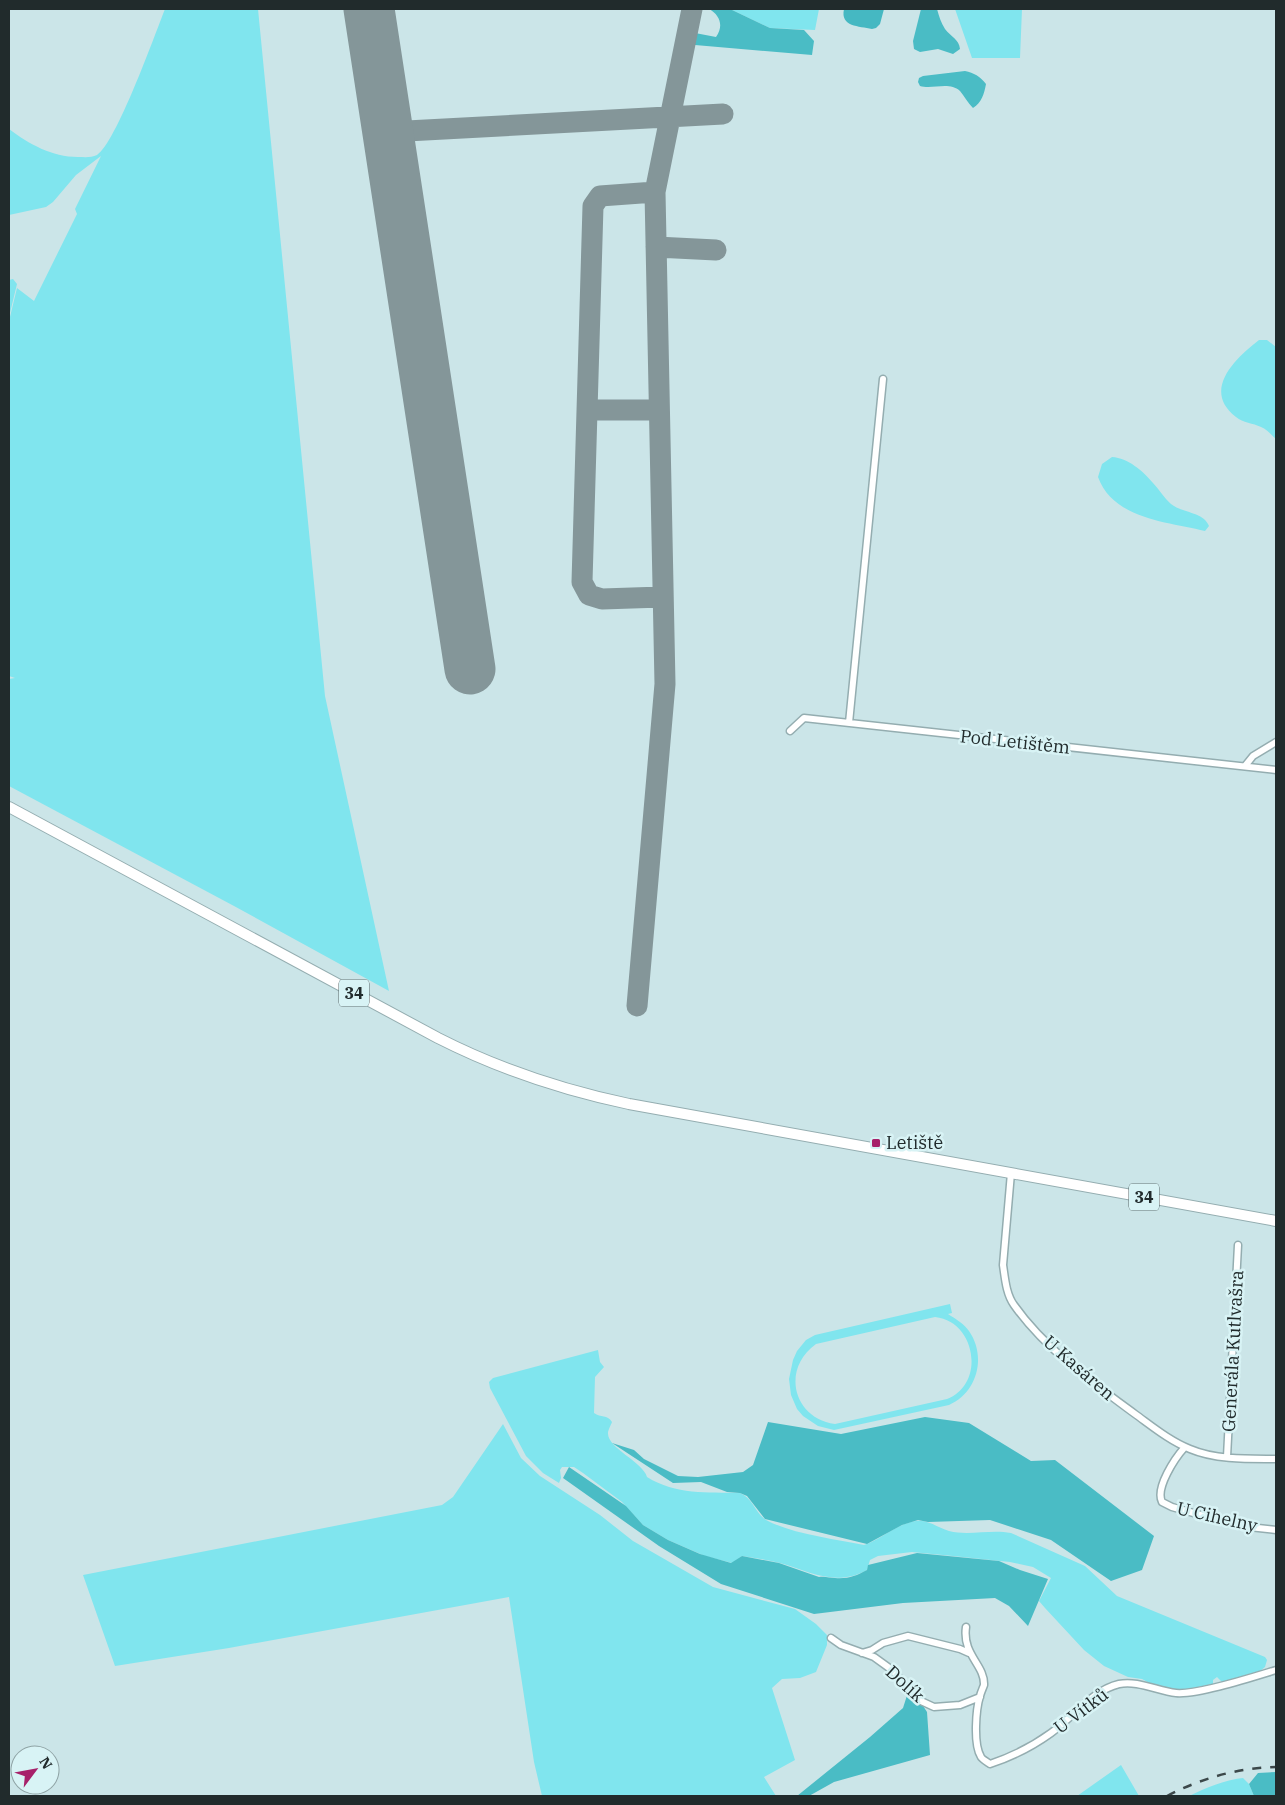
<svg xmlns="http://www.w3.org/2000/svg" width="1285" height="1805" font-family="'IBM Plex Serif',serif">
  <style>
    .green { fill: #80e5ee; fill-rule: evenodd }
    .forest { fill: #4abcc5 }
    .water { fill: #45b8c2 }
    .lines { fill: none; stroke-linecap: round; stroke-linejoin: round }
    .taxiway { stroke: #849699; stroke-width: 21 }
    .runway { stroke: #849699; stroke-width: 51 }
    .street-casing { stroke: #94adb0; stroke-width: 9 }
    .primary-casing { stroke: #94adb0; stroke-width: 12 }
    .street { stroke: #fff; stroke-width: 6 }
    .primary { stroke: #fff; stroke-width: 10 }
    .rail { stroke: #3c484a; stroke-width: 2.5; stroke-dasharray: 9 9; stroke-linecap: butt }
    .poi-dot { fill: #a7216a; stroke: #d8f3f5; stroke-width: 2 }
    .labels { text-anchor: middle; stroke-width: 5; stroke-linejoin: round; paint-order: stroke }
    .shield { fill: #d8f3f5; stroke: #586768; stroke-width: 1 }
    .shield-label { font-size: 16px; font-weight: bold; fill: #212b2c }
    .street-label { font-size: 18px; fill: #212b2c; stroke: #d8f3f5 }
    .poi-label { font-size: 18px; fill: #212b2c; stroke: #d8f3f5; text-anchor: start }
  </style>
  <rect width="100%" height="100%" fill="#cbe5e8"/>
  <!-- green -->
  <path class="green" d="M165 9H258L325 696 389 991 234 906 9 786V679L15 678 9 676V321L17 288 34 301 77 214 75 209 101 156 76 175 53 202 46 207 9 215V129C29 144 52 157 78 157 84 157 91 158 97 155 116 143 154 37 165 9Z
    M730 9H819L815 30 770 28Z
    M955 9H1022L1020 58H972Z
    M13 279 17 284 9 317V280Z
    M1259 340H1267L1276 347V439C1271 435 1267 429 1261 427 1253 423 1243 423 1236 417 1201 390 1236 358 1259 340Z
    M1112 457C1128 458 1143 471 1153 483 1159 489 1164 498 1171 504 1182 513 1204 512 1209 526L1205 531C1168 522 1113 519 1098 477L1102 464Z
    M950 1304 952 1313 948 1314C956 1319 964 1324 969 1331 987 1357 977 1393 949 1405L834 1430 818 1426 803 1416 797 1409 791 1395 789 1379 793 1360 797 1351 806 1340 815 1335ZM935 1317C976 1321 986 1384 947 1399L835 1424C793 1418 781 1369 816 1344Z
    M598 1350 600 1362 604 1367 595 1377 594 1413C601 1418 607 1414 612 1422 611 1425 608 1430 608 1433 607 1448 643 1462 647 1477 676 1495 707 1492 740 1493 753 1498 755 1513 766 1520 792 1534 835 1539 864 1545 882 1539 896 1524 916 1521 928 1519 938 1528 949 1531 969 1536 991 1529 1011 1533L1085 1566 1117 1596 1265 1657 1267 1660 1265 1667 1260 1671 1222 1682 1217 1677 1213 1680V1684L1178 1691 1153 1685 1142 1679 1128 1677 1104 1666 1084 1650 1045 1608 1039 1601 1051 1578 1033 1567 1010 1562 953 1556 912 1552 878 1556 870 1560 867 1570C836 1587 811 1572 780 1563 768 1560 755 1558 742 1556L732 1563 705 1556 668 1540 643 1525 622 1502 583 1473 574 1467H562L560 1470 561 1478 559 1483 543 1473 526 1456 490 1388 489 1382 493 1378Z
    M503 1424 521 1458 540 1476 600 1515 633 1541 713 1587 795 1609 816 1624 827 1635V1645L816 1672 800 1678 782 1679 772 1688 795 1760 764 1777 776 1796H542L534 1762 509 1597 229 1648 115 1666 83 1575 442 1505 453 1497Z
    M1121 1765 1139 1796H1077Z
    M1243 1778 1249 1784 1254 1796H1189C1206 1788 1224 1780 1243 1778Z"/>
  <!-- forest -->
  <path class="forest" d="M709 9H730L770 28 804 30 814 41 812 55 695 45V33L716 37C724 26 720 15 709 9Z
    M921 9H937C939 16 941 23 945 29 951 37 959 39 960 49L953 54 938 49 920 52 914 49 913 41Z
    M965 71C974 73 980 76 986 84 984 94 982 102 973 108 968 103 964 96 960 91 949 81 932 90 920 86L918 82 919 78 923 76Z
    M925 1417 969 1423 1031 1461 1055 1460 1154 1536 1142 1570 1111 1581 1051 1540 990 1520 928 1522 918 1520 902 1525 867 1544 765 1519 747 1496 740 1493 727 1492 701 1482 673 1483 612 1443 634 1450 644 1459 678 1476 698 1477 743 1472 753 1465 768 1422 841 1434Z
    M569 1467 626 1506 643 1525 668 1540 700 1554 731 1563 742 1556 779 1563 819 1577C825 1576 830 1578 835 1578 848 1579 856 1576 867 1570L868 1565 917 1553 999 1561 1020 1570 1048 1579 1028 1626 1009 1606 995 1598 903 1603 814 1614 721 1584 659 1546 563 1478Z
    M910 1686 927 1712 930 1755 834 1782 809 1796H797L870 1737 903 1708Z
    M1276 1772V1796H1254L1249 1784 1258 1773Z"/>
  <!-- water -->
  <path class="water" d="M844 9H884L880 24 876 28 872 29C859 26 840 27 844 9Z"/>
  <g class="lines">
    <!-- taxiway -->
    <path class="taxiway" d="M388 132 723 114
      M655 192 600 196 593 206 582 582 589 595 602 599 662 597
      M656 247 716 250
      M587 410H659
      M637 1006 665 684 655 192 692 9"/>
    <!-- runway -->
    <path class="runway" d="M369 9 470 669"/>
    <!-- street casing -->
    <g class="street-casing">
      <path id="street" d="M849 723 883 379
        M790 731 804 718 1276 770
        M1245 766 1253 756 1276 742
        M1011 1173 1003 1265C1005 1278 1006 1294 1014 1305 1045 1349 1093 1383 1135 1414 1153 1427 1170 1441 1190 1449 1216 1460 1248 1459 1276 1459
        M1185 1447C1175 1458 1155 1488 1162 1502L1172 1507 1240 1526 1276 1530
        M1227 1457 1238 1245
        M966 1627C962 1655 985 1665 984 1685 983 1688 981 1692 980 1696 976 1709 973 1744 981 1757 982 1759 987 1762 990 1764 1011 1757 1033 1746 1051 1733 1073 1717 1093 1690 1119 1684 1137 1680 1158 1691 1176 1693 1198 1695 1253 1677 1276 1670
        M831 1638 841 1645 874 1657 892 1670 921 1701 934 1707 960 1705 980 1697
        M862 1653 872 1650 883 1643 908 1636 960 1649 969 1653"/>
    </g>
    <!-- primary casing -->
    <g class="primary-casing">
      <path id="primary" d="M9 807 438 1038C499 1069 562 1090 629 1104L1276 1221"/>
    </g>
    <!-- street -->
    <use href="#street" class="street"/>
    <!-- primary -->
    <use href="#primary" class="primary"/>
    <!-- rail -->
    <path class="rail" d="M1167 1796C1202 1778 1237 1768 1276 1767"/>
  </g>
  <!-- markers -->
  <rect class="poi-dot" x="871" y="1138" width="10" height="10" rx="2.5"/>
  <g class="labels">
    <!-- shield labels -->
    <g class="shield">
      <rect x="339" y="979.5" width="30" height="27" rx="4"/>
      <rect x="1129" y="1183.5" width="30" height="27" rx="4"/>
    </g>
    <g class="shield-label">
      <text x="354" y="999">34</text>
      <text x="1144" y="1203">34</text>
    </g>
    <!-- street labels -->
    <g class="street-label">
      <text transform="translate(1015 742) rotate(6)" y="6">Pod Letištěm</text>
      <text transform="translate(1233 1351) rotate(-87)" y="6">Generála Kutlvašra</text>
      <text transform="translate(1079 1368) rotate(41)" y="6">U Kasáren</text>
      <text transform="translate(1217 1517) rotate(13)" y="6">U Cihelny</text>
      <text transform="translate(905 1684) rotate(42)" y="6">Dolík</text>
      <text transform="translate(1081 1711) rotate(-37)" y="6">U Vítků</text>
    </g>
    <!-- poi labels -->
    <g class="poi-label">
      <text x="886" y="1149">Letiště</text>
    </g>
  </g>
  <!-- border -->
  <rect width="1285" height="1805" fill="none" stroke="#212b2c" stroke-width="20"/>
  <!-- north arrow -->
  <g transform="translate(35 1770) rotate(58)"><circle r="24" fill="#d8f3f5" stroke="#8fa3a5"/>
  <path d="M0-4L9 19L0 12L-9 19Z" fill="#a7216a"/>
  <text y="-8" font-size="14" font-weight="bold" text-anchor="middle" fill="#212b2c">N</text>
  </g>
</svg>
